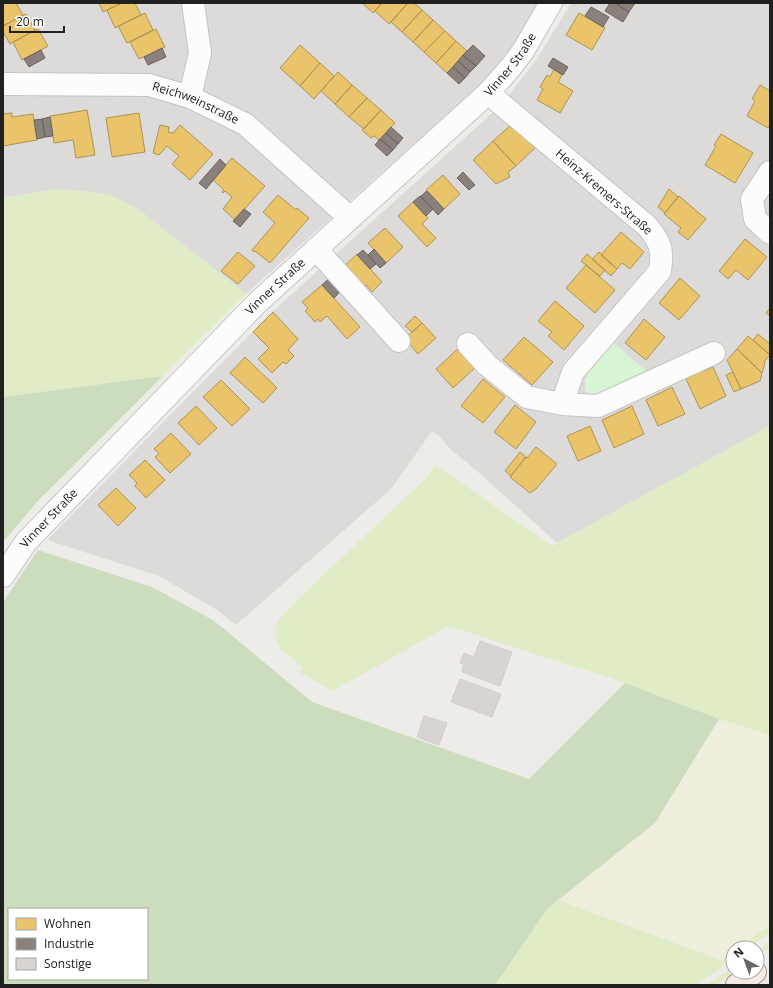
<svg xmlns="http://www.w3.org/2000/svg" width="773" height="988" font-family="'Open Sans',sans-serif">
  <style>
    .residential { fill: #dddbda }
    .farmland { fill: #efeddb }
    .grass { fill: #dfecc6 }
    .forest { fill: #ccddbd; fill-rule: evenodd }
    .park { fill: #d7f4d4 }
    .homes { fill: #e9c46a; stroke: #ad9354 }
    .industry { fill: #8a817c; stroke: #6a6460 }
    .building { fill: #d7d4d1; stroke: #d1cdca }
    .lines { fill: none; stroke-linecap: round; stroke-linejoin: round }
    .minor-casing { stroke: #c5c4c3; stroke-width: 24 }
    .major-casing { stroke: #a59684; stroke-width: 24 }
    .minor { stroke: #fcfcfc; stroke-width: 22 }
    .major { stroke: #f1eae5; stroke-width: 22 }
    .labels { text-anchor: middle; stroke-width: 4; stroke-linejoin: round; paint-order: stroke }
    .street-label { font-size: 12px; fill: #202020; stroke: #fff }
  </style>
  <rect width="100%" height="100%" fill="#eeece9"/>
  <!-- residential -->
  <path class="residential" d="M3 3H539L516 41 483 82 246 294 139 210 109 194 57 189 3 198Z
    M571 3H770V426L557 543 478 472 448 447 441 438 432 431 391 489 236 625 217 610 159 576 50 541 49 538 272 312 501 105 537 59Z"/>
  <!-- farmland -->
  <path class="farmland" d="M719 719 770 735V925L738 948H733V951L721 960 557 900 655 823Z"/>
  <!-- grass -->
  <path class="grass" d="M57 189 109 194 139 210 246 294 163 376 3 397V198Z
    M770 426V735L719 719 625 683 448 626 333 691 299 672 303 667 280 649 275 636 277 622 299 598 425 479 435 465 553 546 557 543Z
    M557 900 721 960 733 951V959L696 985H495L548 908Z
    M770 925V933L749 948H738Z
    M770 941V948L757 957V950Z
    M733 967V972H735L716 985H707Z"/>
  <!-- forest -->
  <path class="forest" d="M163 376 38 501 4 541 3 397Z
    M38 550 152 587 213 620 312 702 529 779 625 683 719 719 655 823 548 908 495 985H3V602ZM9 909H147V979H9Z"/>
  <!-- park -->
  <path class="park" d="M614 343 652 376 595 401 586 392 585 380 589 372Z"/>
  <!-- homes -->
  <path class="homes" d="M6 3H16L23 15 3 26V5Z
    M99 3H122L103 12Z
    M122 3H135L141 15 115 28 107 10Z
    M362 3H382L373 13Z
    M382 3H406L407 4 389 24 375 11Z
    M408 3H414L422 10 402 32 391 22Z
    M422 10 433 20 413 42 402 32Z
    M145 13 153 30 127 43 118 26Z
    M579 13 605 28 592 50 566 35Z
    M26 14 35 30 10 44 3 32V26Z
    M433 20 445 31 424 52 413 42Z
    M38 29 48 46 22 60 13 42Z
    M156 29 165 47 139 59 130 42Z
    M445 31 456 41 436 63 424 52Z
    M456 41 467 51 447 73 436 63Z
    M300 45 320 63 300 86 280 68Z
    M320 63 334 76 314 99 300 86Z
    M554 69 562 75 558 82 573 91 560 113 537 100 543 89 540 87 547 75 550 77Z
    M338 72 352 85 335 104 321 91Z
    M352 85 367 98 349 117 335 104Z
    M760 85 770 91V125L768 128 747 116 755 101 752 99Z
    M367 98 381 110 364 129 349 117Z
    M87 110 95 155 76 158 73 140 54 143 50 116Z
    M381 110 395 123 379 140 374 136 371 138 362 130Z
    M12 113V117L33 114 37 140 3 146V114Z
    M139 113 145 152 112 157 106 118Z
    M512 124 537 146 516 166 493 141Z
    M160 125 169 127 168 132 173 133 180 125 213 154 190 180 172 164 179 156 167 146 159 155 153 153Z
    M721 134 753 153 735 183 705 165 716 146 714 145Z
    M493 141 516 166 508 172 510 177 496 184 473 160Z
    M232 158 265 186 235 220 223 209 232 197 225 191 223 193 222 192 224 190 213 180Z
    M443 175 460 194 444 209 426 190Z
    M669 189 678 197 665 213 658 207Z
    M278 195 296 210 297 208 309 218 270 263 255 251 254 252 252 250 275 223 263 212Z
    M679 196 706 219 688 240 678 232 681 228 664 214Z
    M413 202 428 218 422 224 436 238 427 247 398 216Z
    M385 228 403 247 386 263 368 243Z
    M621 232 644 252 630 269 622 263 617 269 601 255Z
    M745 239 767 257 748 280 736 270 728 279 719 271Z
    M238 252 255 266 238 284 221 271Z
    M599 252 617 269 611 276 592 259Z
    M357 254 382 282 372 292 366 285 360 292 340 270Z
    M587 254 605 270 600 276 581 261Z
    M586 265 615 290 595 313 566 288Z
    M680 278 700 296 679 320 659 303Z
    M322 285 360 327 347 339 327 316 320 322 318 319 315 322 305 311 308 308 302 302Z
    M555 301 584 326 564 350 548 336 552 332 538 321Z
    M770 308V316L766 313Z
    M273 312 298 339 288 350 294 356 286 364 283 362 272 373 258 359 269 348 253 332Z
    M415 316 422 323 412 332 405 326Z
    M644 319 665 337 646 360 625 343Z
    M422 323 436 338 418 354 405 339Z
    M758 334 770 344 769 354 753 340Z
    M748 336 770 355 764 362 765 363 762 373 737 349Z
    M524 337 553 362 532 385 503 360Z
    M461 346 478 365 453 388 436 369Z
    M737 349 762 373 760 381 741 389 727 360Z
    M245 357 277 388 263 403 230 373Z
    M713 367 726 396 700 409 686 379 702 370 703 371Z
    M733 372 741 389 734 392 726 375Z
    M483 379 505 397 483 423 461 406Z
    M221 380 250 409 232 426 203 397Z
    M672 387 685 414 658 426 646 400Z
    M515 405 536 422 516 449 494 432Z
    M196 406 217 428 199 445 178 423Z
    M632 406 644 434 614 448 602 420Z
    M590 426 601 451 578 461 567 436Z
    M171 433 191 454 170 473 155 457 159 454 154 449Z
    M536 447 557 464 536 489 530 493 510 477 526 457 527 458Z
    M520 452 526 457 511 476 505 471Z
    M145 460 165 480 146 498 135 486 137 483 129 475Z
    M116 488 136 508 118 526 98 505Z"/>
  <!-- industry -->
  <path class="industry" d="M610 3H615L629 12 623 22 605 11Z
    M615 3H635L629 12Z
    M591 7 609 17 603 27 585 16Z
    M473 45 485 56 476 66 463 55Z
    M162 48 166 57 148 65 144 57Z
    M41 50 45 58 29 67 24 59Z
    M463 55 476 66 470 72 458 61Z
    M553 58 568 67 563 75 548 66Z
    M458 61 470 72 465 78 453 67Z
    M453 67 465 78 459 84 447 73Z
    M50 117 53 136 45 137 42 119Z
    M42 119 45 137 37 139 34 120Z
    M391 127 403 138 398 144 386 133Z
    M386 133 398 144 393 150 380 139Z
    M380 139 393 150 387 156 375 145Z
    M220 159 226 165 206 189 199 183Z
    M463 172 475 185 469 190 457 178Z
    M427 191 444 209 438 215 421 196Z
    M420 196 433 209 426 216 413 202Z
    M244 209 251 214 240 227 233 221Z
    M374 249 386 263 380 268 368 255Z
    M363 250 376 264 370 269 357 255Z
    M333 275 344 288 334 298 322 285Z"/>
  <!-- building -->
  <path class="building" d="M480 641 512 652 500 686 462 672 464 665 460 663 464 653 474 657Z
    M460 679 501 694 492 717 451 702Z
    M424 716 447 723 439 745 417 737Z"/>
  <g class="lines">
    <!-- minor casing -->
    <g class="minor-casing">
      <g id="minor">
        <path id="s1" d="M3 84 149 85 190 97 245 124 350 218"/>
        <path d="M190 97 200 53 193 3"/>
        <path d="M770 172 752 199 755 219 770 233"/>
        <path d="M316 249 399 341"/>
        <path d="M468 344 487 365 527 397 562 404 573 372 660 271C663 249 661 243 647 226L488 93"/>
        <path d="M562 404 598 406 714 353"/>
        <path id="s2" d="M3 576 26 542 258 302 488 93 511 67 523 51 551 3"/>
      </g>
    </g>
    <!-- major casing -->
    <g class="major-casing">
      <path id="major" d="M737 985 755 972"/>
    </g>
    <!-- minor -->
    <use href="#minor" class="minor"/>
    <!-- major -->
    <use href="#major" class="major"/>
  </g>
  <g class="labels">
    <!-- street labels -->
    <g class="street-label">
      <text dy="4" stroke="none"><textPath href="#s2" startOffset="722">Vinner Straße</textPath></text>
      <text dy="4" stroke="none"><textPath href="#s1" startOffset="196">Reichweinstraße</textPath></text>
      <text transform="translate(604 192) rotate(41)" y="4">Heinz-Kremers-Straße</text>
      <text dy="4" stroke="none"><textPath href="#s2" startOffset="398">Vinner Straße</textPath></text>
      <text dy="4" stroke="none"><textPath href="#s2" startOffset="74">Vinner Straße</textPath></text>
    </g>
  </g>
  <!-- border -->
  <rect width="773" height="988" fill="none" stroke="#202020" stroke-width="8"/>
  <!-- legend -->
  <rect x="8" y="908" width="140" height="72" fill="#ffffff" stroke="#a6a6a6"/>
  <rect x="16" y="918" width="20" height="12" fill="#e9c46a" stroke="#a6a6a6"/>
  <text x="44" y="928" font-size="12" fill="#202020">Wohnen</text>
  <rect x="16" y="938" width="20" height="12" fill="#8a817c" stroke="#a6a6a6"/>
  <text x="44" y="948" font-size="12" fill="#202020">Industrie</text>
  <rect x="16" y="958" width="20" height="12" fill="#d7d4d1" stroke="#a6a6a6"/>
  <text x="44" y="968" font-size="12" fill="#202020">Sonstige</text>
  <!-- north arrow -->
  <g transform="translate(745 960) rotate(319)"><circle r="19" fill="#ffffff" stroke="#a6a6a6"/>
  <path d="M0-3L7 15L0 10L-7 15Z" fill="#686766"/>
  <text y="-6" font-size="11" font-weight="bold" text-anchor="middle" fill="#202020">N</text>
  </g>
  <!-- scale -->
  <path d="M10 26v6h54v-6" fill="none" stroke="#202020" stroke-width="2"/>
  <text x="16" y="26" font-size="12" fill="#202020" stroke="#ffffff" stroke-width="3" paint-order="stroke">20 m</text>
</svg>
